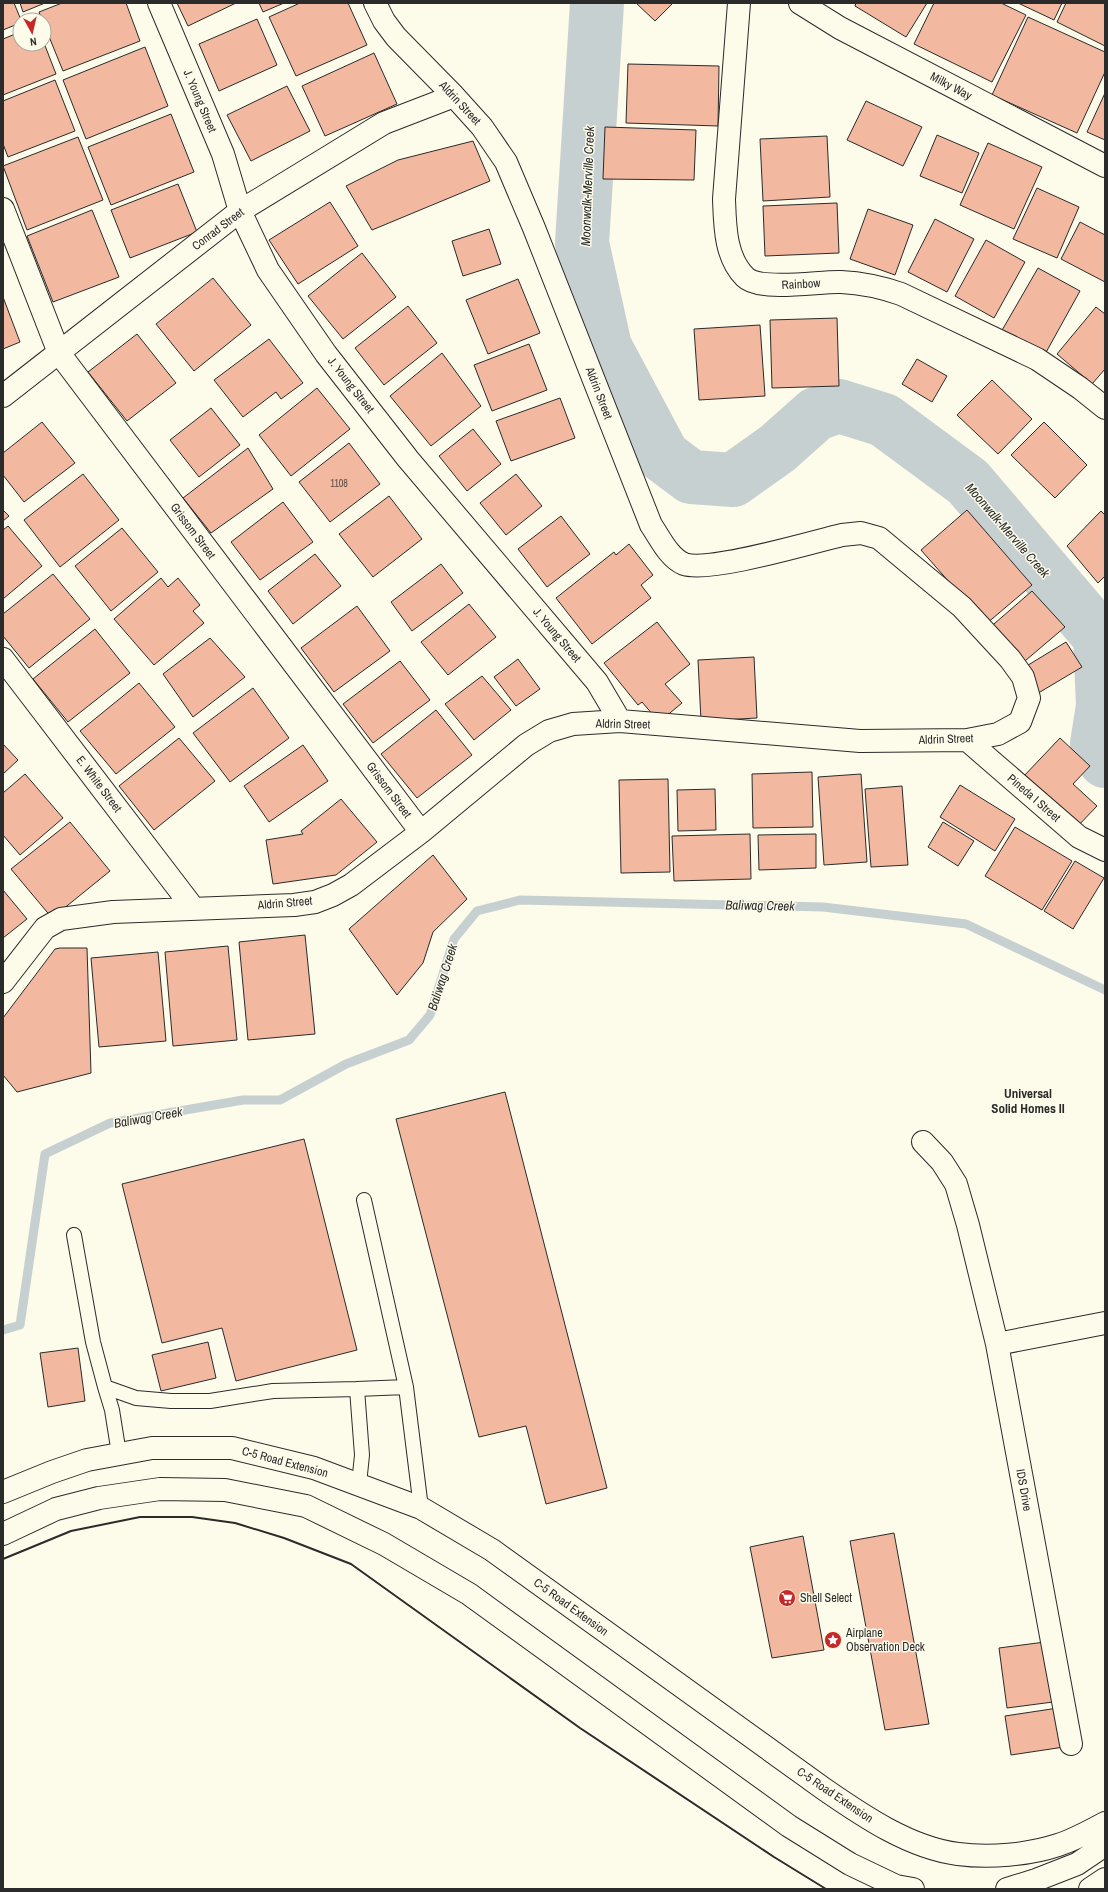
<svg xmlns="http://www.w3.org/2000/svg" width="1108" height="1892" font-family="'Archivo Narrow',sans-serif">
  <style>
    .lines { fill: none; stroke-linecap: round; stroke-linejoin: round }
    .stream { stroke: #c7d0d0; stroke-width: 9 }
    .river { stroke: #c7d0d0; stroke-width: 54 }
    .building { fill: #f2b8a0; stroke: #2b2b2b }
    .service-casing { stroke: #2b2b2b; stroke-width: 16 }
    .minor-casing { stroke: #2b2b2b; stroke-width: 24 }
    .primary-casing { stroke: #2b2b2b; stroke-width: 24 }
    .motorway-casing { stroke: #2b2b2b; stroke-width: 24 }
    .service { stroke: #fdfbea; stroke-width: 14 }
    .minor { stroke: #fdfbea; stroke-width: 22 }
    .primary { stroke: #fdfbea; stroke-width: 22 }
    .motorway { stroke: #fdfbea; stroke-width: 22 }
    .wall { stroke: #2b2b2b; stroke-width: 2 }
    .labels { text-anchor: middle; stroke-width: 3; stroke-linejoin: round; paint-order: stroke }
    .number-label { font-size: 10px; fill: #5d4e48 }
    .street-label { font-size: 12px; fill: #2b2b2b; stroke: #fdfbea }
    .poi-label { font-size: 12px; fill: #2b2b2b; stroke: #fdfbea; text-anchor: start }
    .water-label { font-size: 13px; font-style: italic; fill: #2b2b2b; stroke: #fdfbea }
    .neighbourhood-label { font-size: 13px; font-weight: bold; fill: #2b2b2b; stroke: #fdfbea }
  </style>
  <rect width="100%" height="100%" fill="#fdfbea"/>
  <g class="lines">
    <!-- stream -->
    <path class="stream" d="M3 1330 20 1325 45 1154 110 1123 243 1100H280L346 1064 409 1040 430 1015 454 939 477 911 520 900 823 907 966 924 1105 990"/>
    <!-- river -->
    <path class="river" d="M597 3 582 243 605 347 663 456 691 477 733 480 778 448 816 414 839 406 884 420 968 482 1100 637 1103 706 1097 744 1105 761"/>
  </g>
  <!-- building -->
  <path class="building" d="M3 3H14L21 20 20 23 3 30Z
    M20 3H45L23 12Z
    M62 3H126L140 41 63 71 39 12Z
    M177 3H236L188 26Z
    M259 3H284L263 12Z
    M300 3H348L367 45 296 76 269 17Z
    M636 3H673L655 21Z
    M856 3H927L906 37 855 6Z
    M934 3H1001L1026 15 992 82 914 44Z
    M1018 3H1062L1054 20Z
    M1066 3H1105V46L1057 22Z
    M1028 17 1105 52V72L1077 133 992 95Z
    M257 19 277 65 219 91 199 44Z
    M20 32V44L44 43 56 74 3 95V39Z
    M145 47 168 106 86 139 63 80Z
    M374 53 397 104 325 136 302 86Z
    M628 64 719 66 718 126 626 123Z
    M55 80 75 131 8 157 3 144V101Z
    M287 86 310 131 251 161 227 115Z
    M1105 93V140L1087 132Z
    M866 101 922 127 903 166 847 140Z
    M171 114 194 172 111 205 88 147Z
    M605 127 696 130 694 180 603 179Z
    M937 135 979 153 962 193 920 176Z
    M827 136 830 197 763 201 760 139Z
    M78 137 103 200 27 230 3 166Z
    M473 141 490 181 372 230 346 186 398 160Z
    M988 143 1042 167 1014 229 960 205Z
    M178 184 197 232 130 258 111 210Z
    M1037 188 1079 207 1057 258 1013 239Z
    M330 202 358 246 298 284 269 240Z
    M837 203 839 253 765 256 763 206Z
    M868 209 913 225 895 275 850 259Z
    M92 210 119 277 53 302 27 236Z
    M935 219 974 239 947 292 908 272Z
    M1080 222 1105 235V282L1061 259Z
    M489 229 501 264 463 276 452 241Z
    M986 240 1025 262 994 318 955 296Z
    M362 253 396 297 343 339 308 296Z
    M1038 268 1080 291 1044 356 1001 332Z
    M213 278 251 325 194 371 156 324Z
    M518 279 540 333 488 354 466 300Z
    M3 297 20 342 3 349Z
    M408 306 437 343 384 385 355 348Z
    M1096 307 1105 314V369L1092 384 1057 354Z
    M837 318 839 386 772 388 770 320Z
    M760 325 765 396 699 400 694 329Z
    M137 334 176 383 127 421 88 372Z
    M269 339 303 383 281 399 276 392 243 417 214 380Z
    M529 344 547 390 492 411 474 365Z
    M442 353 481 406 431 446 390 396Z
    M917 359 947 376 932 402 902 384Z
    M992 380 1032 419 998 454 957 415Z
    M317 388 350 429 291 476 259 435Z
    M560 398 575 438 511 461 496 421Z
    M211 408 240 445 199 477 170 440Z
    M42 422 75 463 24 502 3 475V453Z
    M1044 422 1087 465 1055 498 1011 455Z
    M473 429 501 464 467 491 439 456Z
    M349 443 380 484 330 522 299 482Z
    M248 448 273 489 211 533 183 498Z
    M83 474 119 520 60 567 24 520Z
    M516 474 542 506 506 535 480 503Z
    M389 496 422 539 373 577 339 534Z
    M283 502 313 542 260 580 231 542Z
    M3 510 9 516 3 521Z
    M967 510 1032 585 986 624 921 550Z
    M1101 511 1105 515V576L1098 583 1067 546Z
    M561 516 590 554 547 587 518 549Z
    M8 526 42 566 3 599V530Z
    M122 528 158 572 111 611 75 566Z
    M629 544 653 575 641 585 651 598 592 644 556 598 614 552 616 555Z
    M315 554 341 586 293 624 268 591Z
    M441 564 463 593 412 631 391 602Z
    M53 574 90 619 29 668 3 636V614Z
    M161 578 168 587 178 578 200 605 193 611 204 623 154 665 114 619Z
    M1032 591 1065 627 1019 666 987 630Z
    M469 604 496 637 448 675 421 642Z
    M357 606 390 651 334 692 301 648Z
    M657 622 690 664 665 684 682 703 659 722 642 702 638 705 604 663Z
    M95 629 130 673 68 722 33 679Z
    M210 638 245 677 193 717 163 674Z
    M1066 642 1082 667 1035 695 1020 670Z
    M754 657 757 718 701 721 698 660Z
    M518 659 540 689 516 706 494 677Z
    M400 661 430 700 373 743 343 704Z
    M482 676 511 710 474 740 445 704Z
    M139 683 175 727 116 774 80 731Z
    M253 688 289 738 230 782 193 733Z
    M436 710 472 755 417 798 381 754Z
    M179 738 215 781 154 830 119 786Z
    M1060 738 1090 766 1073 784 1097 806 1076 828 1023 777Z
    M3 744 18 760 3 774Z
    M303 745 328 781 269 822 244 786Z
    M812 772 813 827 753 828 752 774Z
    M25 774 63 818 20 855 3 835V793Z
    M861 774 867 862 824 865 818 777Z
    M668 779 670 872 621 873 619 780Z
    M960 785 1015 819 995 851 940 817Z
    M902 786 908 865 871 867 865 789Z
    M715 789 716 830 678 831 677 790Z
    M341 799 377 842 336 875 273 884 266 840 303 834 301 831Z
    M70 822 110 871 52 918 11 869Z
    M943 822 974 841 958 866 928 847Z
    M1015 827 1072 861 1042 910 985 876Z
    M750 834 751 879 674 881 672 836Z
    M816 834V868L759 870 758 835Z
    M433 855 467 899 433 932 423 963 397 995 349 929Z
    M1075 861 1104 878 1073 929 1044 911Z
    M3 890 27 919 3 938Z
    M305 935 315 1034 248 1040 239 942Z
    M228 946 237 1040 173 1046 165 952Z
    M60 948H87L91 1073 17 1092 3 1075V1018L55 949Z
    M158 952 166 1041 99 1047 91 958Z
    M505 1092 607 1488 546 1504 526 1426 479 1437 396 1119Z
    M304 1139 357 1350 236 1381 222 1328 162 1343 122 1184Z
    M208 1342 216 1378 161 1391 152 1355Z
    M78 1348 85 1401 48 1407 40 1353Z
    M894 1533 929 1724 885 1730 850 1541Z
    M803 1536 824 1650 772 1658 750 1547Z
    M1045 1642 1053 1702 1007 1708 999 1648Z
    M1058 1708 1064 1747 1011 1755 1005 1716Z"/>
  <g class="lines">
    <!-- service casing -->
    <g class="service-casing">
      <path id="service" d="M364 1200 406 1387
        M74 1235 93 1342 105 1387 136 1398 171 1401H210L273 1391 357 1389
        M105 1387 112 1410 119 1454
        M359 1484 362 1455 357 1389 406 1387 421 1508"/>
    </g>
    <!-- minor casing -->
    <g class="minor-casing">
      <path id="minor" d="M159 3 223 154 240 211 268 270 326 354 408 459 597 682 620 721
        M739 3 724 199C725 226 725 257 745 277 760 292 820 281 841 282 862 283 881 287 901 294L1037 359 1080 388 1105 408
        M800 3 840 28 1105 166
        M3 209 59 353 421 832
        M3 396 240 211 384 123 454 96
        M3 659 194 909
        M967 740 1079 837 1105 850
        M3 982 45 928 61 919 113 912 294 905 315 902 333 895 351 885 421 832 526 745 549 731 573 724 620 721 860 741 967 740 998 734 1020 722 1029 698 1023 677 1010 659 962 607 879 538 861 533 842 535C812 542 709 573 684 564 669 558 660 538 651 525L534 228 506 162 482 127 454 96 396 37 384 21 375 3
        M923 1142 942 1162 956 1184 968 1225 997 1344 1071 1744
        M997 1344 1105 1323"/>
    </g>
    <!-- primary casing -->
    <g class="primary-casing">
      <path id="primary" d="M3 1492 52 1472 87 1460 152 1448H232L314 1468 421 1508 492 1550 824 1789C863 1816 910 1848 958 1854 989 1858 1028 1855 1058 1845 1074 1840 1090 1831 1105 1823
        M3 1534 56 1509 99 1498 160 1489 225 1490 306 1506 384 1544 469 1594 789 1826 850 1864 896 1886 913 1889
        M1007 1889 1036 1880 1077 1864 1105 1845"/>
    </g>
    <!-- motorway casing -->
    <g class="motorway-casing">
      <path id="motorway" d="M1090 1889 1105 1879"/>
    </g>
    <!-- service -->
    <use href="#service" class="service"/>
    <!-- minor -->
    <use href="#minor" class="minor"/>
    <!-- primary -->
    <use href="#primary" class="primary"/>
    <!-- motorway -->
    <use href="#motorway" class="motorway"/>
    <!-- wall -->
    <path class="wall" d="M3 1559 71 1531 140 1517H192L235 1523 284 1538 351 1564 580 1728 774 1857 826 1889"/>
  </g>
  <!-- icons -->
  <defs>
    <g id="supermarket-disc" transform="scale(0.9)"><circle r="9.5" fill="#c62828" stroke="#fdfbea"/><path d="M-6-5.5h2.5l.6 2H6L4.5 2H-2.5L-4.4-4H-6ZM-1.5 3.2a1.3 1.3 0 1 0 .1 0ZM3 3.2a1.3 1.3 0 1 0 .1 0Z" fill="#fff"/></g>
    <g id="sight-disc" transform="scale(0.9)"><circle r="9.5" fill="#c62828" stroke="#fdfbea"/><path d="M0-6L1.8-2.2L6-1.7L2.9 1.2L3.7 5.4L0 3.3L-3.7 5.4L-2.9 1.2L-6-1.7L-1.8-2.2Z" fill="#fff"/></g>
  </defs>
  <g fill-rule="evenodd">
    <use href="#supermarket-disc" x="787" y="1598"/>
    <use href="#sight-disc" x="833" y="1640"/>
  </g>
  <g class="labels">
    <!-- number labels -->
    <g class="number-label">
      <text x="339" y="487">1108</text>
    </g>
    <!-- street labels -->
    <g class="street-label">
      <text transform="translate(951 86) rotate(28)" y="4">Milky Way</text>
      <text transform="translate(200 101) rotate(67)" y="4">J. Young Street</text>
      <text transform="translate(460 103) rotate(47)" y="4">Aldrin Street</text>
      <text transform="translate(218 229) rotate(-37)" y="4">Conrad Street</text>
      <text transform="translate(801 284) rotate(-3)" y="4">Rainbow</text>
      <text transform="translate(351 385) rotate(52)" y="4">J. Young Street</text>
      <text transform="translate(599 393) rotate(69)" y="4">Aldrin Street</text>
      <text transform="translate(193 531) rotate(53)" y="4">Grissom Street</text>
      <text transform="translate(557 635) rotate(50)" y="4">J. Young Street</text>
      <text transform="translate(623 724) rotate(1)" y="4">Aldrin Street</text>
      <text transform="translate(946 739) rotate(-2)" y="4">Aldrin Street</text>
      <text transform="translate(99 784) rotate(53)" y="4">E. White Street</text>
      <text transform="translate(389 790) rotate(53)" y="4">Grissom Street</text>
      <text transform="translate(1034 798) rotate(41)" y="4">Pineda I Street</text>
      <text transform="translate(285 903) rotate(-5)" y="4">Aldrin Street</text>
      <text transform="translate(285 1462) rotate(15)" y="4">C-5 Road Extension</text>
      <text transform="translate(1024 1490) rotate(80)" y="4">IDS Drive</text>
      <text transform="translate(571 1607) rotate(36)" y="4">C-5 Road Extension</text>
      <text transform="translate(835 1795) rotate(34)" y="4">C-5 Road Extension</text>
    </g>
    <!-- poi labels -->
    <g class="poi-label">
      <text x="800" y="1602">Shell Select</text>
      <text x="846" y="1637">Airplane<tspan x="846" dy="14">Observation Deck</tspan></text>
    </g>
    <!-- water labels -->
    <g class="water-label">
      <text transform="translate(587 186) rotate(-88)" y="5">Moonwalk-Merville Creek</text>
      <text transform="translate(1008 530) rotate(49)" y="5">Moonwalk-Merville Creek</text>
      <text transform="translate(760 905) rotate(1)" y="5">Baliwag Creek</text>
      <text transform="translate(442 977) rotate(-72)" y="5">Baliwag Creek</text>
      <text transform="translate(148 1117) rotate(-10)" y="5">Baliwag Creek</text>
    </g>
    <!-- neighbourhood labels -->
    <g class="neighbourhood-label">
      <text x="1028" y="1098">Universal<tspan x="1028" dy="15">Solid Homes II</tspan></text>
    </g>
  </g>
  <!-- border -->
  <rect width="1108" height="1892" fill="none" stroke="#2b2b2b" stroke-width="8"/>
  <!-- north arrow -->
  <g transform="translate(32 32) rotate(172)"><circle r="19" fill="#fdfbea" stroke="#a9a89e"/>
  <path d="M0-3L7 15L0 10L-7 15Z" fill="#c62828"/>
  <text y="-6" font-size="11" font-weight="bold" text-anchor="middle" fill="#2b2b2b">N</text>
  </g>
</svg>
